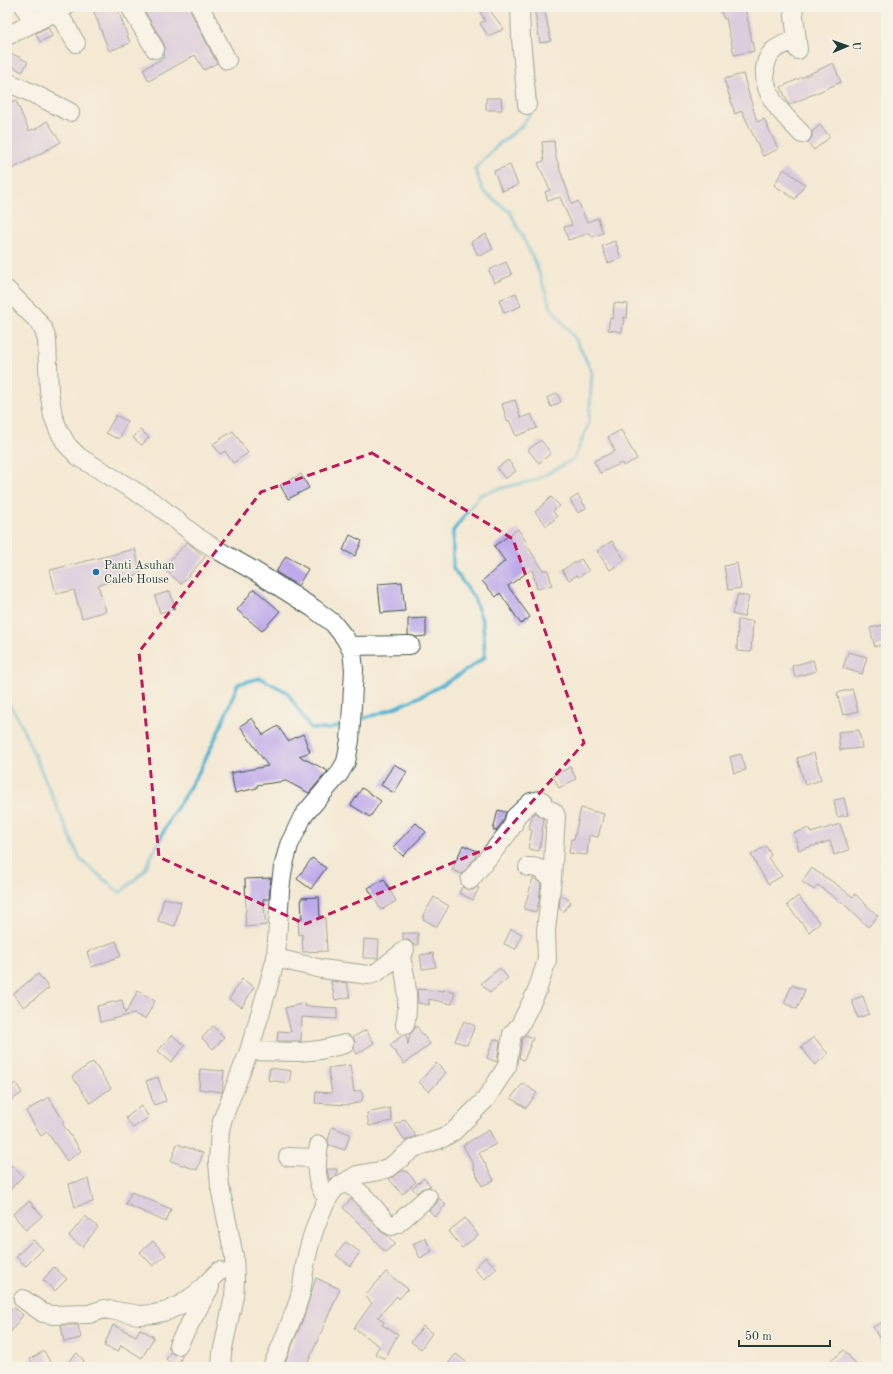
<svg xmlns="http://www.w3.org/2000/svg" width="893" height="1374" font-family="'Old Standard TT',serif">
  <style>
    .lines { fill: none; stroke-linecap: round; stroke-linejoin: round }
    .stream { stroke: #54b5d3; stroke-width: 3.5 }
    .building { fill: #beaaea }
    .minor-casing { stroke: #3f574c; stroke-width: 20 }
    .minor { stroke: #fff; stroke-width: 18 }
    .marked { fill: none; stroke: #c2185b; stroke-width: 3; stroke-dasharray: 8 5; stroke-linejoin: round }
    .poi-dot { fill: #1f6fb2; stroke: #f7f3e8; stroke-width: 1.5 }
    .labels { text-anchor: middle; stroke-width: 3; stroke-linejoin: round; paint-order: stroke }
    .poi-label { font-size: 12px; fill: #1f3d34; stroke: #f7f3e8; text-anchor: start }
  </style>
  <rect width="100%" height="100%" fill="#f7f3e8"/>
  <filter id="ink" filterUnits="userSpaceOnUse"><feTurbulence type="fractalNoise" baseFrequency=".025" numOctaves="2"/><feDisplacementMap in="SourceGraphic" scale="8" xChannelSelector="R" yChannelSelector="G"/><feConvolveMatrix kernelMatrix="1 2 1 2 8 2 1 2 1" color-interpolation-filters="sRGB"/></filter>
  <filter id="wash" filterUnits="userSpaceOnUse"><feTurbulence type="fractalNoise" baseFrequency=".012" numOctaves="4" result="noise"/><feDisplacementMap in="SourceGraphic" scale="16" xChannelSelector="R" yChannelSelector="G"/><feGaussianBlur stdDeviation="0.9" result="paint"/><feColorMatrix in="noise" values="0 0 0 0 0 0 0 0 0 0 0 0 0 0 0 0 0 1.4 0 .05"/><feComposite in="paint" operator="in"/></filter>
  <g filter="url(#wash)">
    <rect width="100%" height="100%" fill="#f4e9d4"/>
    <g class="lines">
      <!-- stream -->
      <path class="stream" d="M7 701 18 718 80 859 120 893 144 871 170 819 200 770 217 735 238 684 260 678 287 692 310 728 328 729 347 724
        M356 721C404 707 445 687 485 657L483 623 474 598 453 568V531L480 495 498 489 536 480 574 459 589 423 592 372 576 340 550 306 536 264 510 212 483 191 475 169 498 145 521 127 538 103 533 45 529 28"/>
    </g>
    <g id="blocks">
      <!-- building -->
      <path class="building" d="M92 7H117L130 43 109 51Z
        M142 7H190L191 12 217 63 204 70 195 55 149 81 143 69 165 57 164 54 165 48 164 44Z
        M478 7H487L504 29 488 36 480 23 485 21Z
        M534 7H544L551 41 540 43Z
        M719 7H745L754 51 734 55 726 18 724 19Z
        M48 27 52 36 40 42 36 33Z
        M13 54 28 62 22 72 7 63Z
        M833 63 841 82 789 105 781 87Z
        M743 74 757 122 764 119 778 149 763 156 742 111 735 114 724 79Z
        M486 98H501L502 110H486Z
        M16 100 29 131 33 129 34 130 47 121 61 142 7 172V104Z
        M820 125 830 137 814 150 808 143 812 137V132Z
        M554 141 556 158 560 167H559L564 181 572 204 578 201 587 222 598 218 603 233 592 237 590 233 568 240 564 227 572 225 560 197 548 201 545 192 550 190 538 163 544 161 542 142Z
        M510 165 518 185 502 191 494 171Z
        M784 169 805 184 795 199 774 185Z
        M486 234 493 249 482 255H478L471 242Z
        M615 241 621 258 608 263 602 246Z
        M506 262 512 275 494 283 489 270Z
        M516 293 521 306 504 313 499 300Z
        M614 303 628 304 627 318 624 317 622 332 608 330 610 318 613 319Z
        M557 393 561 402 551 407 547 398Z
        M515 400 521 418 531 414 537 428 516 436 509 420 507 421 502 404Z
        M116 415 127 421 120 438H116L106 433Z
        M140 430 149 437 142 445 133 438Z
        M621 430 637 459 623 466 622 463 600 473 594 461 615 451 608 437Z
        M233 431 248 453 233 463 225 451 220 454 213 444Z
        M541 440 551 453 539 463 528 450Z
        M508 460 516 471 505 479 497 468Z
        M301 474 309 488 288 499 280 485Z
        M578 495 586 508 578 513 570 500Z
        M551 497 560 506 553 511 557 517 547 526 535 512Z
        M518 529 527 543 526 544 543 570H548L552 585 537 589 532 569 508 586 530 617 521 624 500 593 496 597 482 581 505 561 494 546Z
        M350 535 362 541 355 556 343 550Z
        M612 541 625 560 610 570 597 551Z
        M187 542 205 557 181 584 163 568Z
        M135 549 141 574 98 585 106 611 82 618 74 590 56 594 50 570Z
        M286 556 308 569 298 586 276 572Z
        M581 559 589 571 578 577 577 575 569 580 562 570Z
        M737 563 741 588 728 590 724 566Z
        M402 582 405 611 381 613 378 584Z
        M254 589 280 611 262 631 237 610Z
        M170 591 175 608 160 613 155 596Z
        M738 594 749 597 744 617 732 614Z
        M426 618V636L416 637 408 635V619Z
        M738 620 753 621 751 652 737 651Z
        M883 625 886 635V643L875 647 870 628Z
        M848 652 867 657 862 674 843 668Z
        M813 660 816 671 795 677 792 666Z
        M852 689 858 711 843 715 837 693Z
        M252 718 263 735 278 726 288 741 303 734 310 752 299 756 328 771 309 793 286 781 257 785V788L235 793 231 773 268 766 240 726Z
        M859 730 862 748 840 750 838 732Z
        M814 753 821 780 805 785 797 758Z
        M741 754 746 770 734 773 730 757Z
        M394 764 407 772 394 793 381 785Z
        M570 767 576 779 559 788 553 776Z
        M362 788 381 801 370 817 351 805Z
        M844 798 848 815 837 817 834 800Z
        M581 808 604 814 598 837 589 835 587 855 569 853 571 839H574Z
        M498 810 506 812 503 821 496 831 493 830Z
        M535 813 544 819 539 851 528 849 532 830 529 829 532 816Z
        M416 823 426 832 403 856 393 847Z
        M840 824 849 850 834 855 830 841 799 850 794 833 809 828 811 833Z
        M463 845 477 851 475 858 462 874 452 870Z
        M766 846 771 855 768 858 782 876 768 884 751 855Z
        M312 858 326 868 311 889 297 879Z
        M811 868 833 882 853 897 855 894 878 916 868 927 841 901 840 902 818 885 814 890 802 882Z
        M271 878 269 899H263L266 925 246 927 245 912 246 911 245 879Z
        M533 878 541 883 539 901 536 912 524 909Z
        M384 879 396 901 381 910 368 888Z
        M462 887 469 890H473L477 887 479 888 473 900 459 893Z
        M562 895 571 902 563 912 559 908 560 897Z
        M798 896 820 923 809 932 787 905Z
        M319 897 320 918 325 917 327 951 303 952 302 934 299 935 298 919H302L301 898Z
        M434 897 449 906 437 927 423 919V915Z
        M164 898 181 902 175 926 158 921Z
        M511 929 522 934 516 949 504 944Z
        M403 933H418V945H414L409 940H403Z
        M364 939 379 940 378 958H363Z
        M116 941 121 956 92 967 87 952Z
        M433 953 436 967 422 969 420 955Z
        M500 968 508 978 490 993 481 983Z
        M38 974 49 988 24 1007 13 994Z
        M242 979 254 987 242 1007 229 999Z
        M331 981 347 983 350 997 335 1000Z
        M792 985 805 990 797 1009 784 1003Z
        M417 989 444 991 445 989 455 992 452 1004 429 999V1005L418 1003Z
        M138 991 155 1001 145 1019 134 1014 100 1022 97 1006 122 1000 125 1014Z
        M863 996 869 1014 858 1018 852 1000Z
        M304 1003 305 1006 337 1008V1019L302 1017 301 1041H277L278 1031 291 1032 285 1008Z
        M464 1021 475 1026 467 1045 455 1041Z
        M213 1026 224 1037 213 1049 202 1038Z
        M416 1026 430 1044 404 1064 390 1045 403 1035H406L408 1045 410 1034 413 1031Z
        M366 1030 374 1043 357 1054 354 1049 355 1042 353 1037Z
        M172 1035 185 1046 171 1062 158 1051Z
        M525 1035 533 1038 524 1060 519 1058 522 1039Z
        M814 1037 828 1054 815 1065 801 1047Z
        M494 1039 500 1041 497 1062 487 1058Z
        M93 1062 111 1088 90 1103 72 1076Z
        M436 1063 446 1073 429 1092 419 1082Z
        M350 1065 354 1092 361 1090 363 1097 361 1102 348 1105 315 1103 316 1092 332 1093 328 1068Z
        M270 1068 291 1071 289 1083 268 1080Z
        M200 1069 224 1071 222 1092 199 1089Z
        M158 1077 166 1101 154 1105 146 1081Z
        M16 1083 22 1093 7 1103V1088Z
        M523 1083 537 1093 526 1108 511 1098Z
        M49 1097 64 1122 62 1123 81 1151 67 1161 47 1132 41 1136 26 1111Z
        M141 1106 149 1117 133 1128 126 1118Z
        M390 1108 392 1121 369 1126 367 1113Z
        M405 1119 416 1136 405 1141 395 1125Z
        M332 1127 350 1134 345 1150 329 1145 328 1140Z
        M489 1130 496 1144 479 1153 494 1180 482 1186 473 1167 474 1166 463 1145Z
        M177 1144 203 1153 197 1170 171 1161Z
        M7 1162 23 1176 7 1193Z
        M327 1169H337V1175L329 1180Z
        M402 1171H406L416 1182 402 1194 389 1179 396 1175Z
        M424 1178 431 1186 421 1189 417 1193 412 1188Z
        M88 1179 93 1202 75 1207 69 1184Z
        M131 1192 171 1209 166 1222 126 1204Z
        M438 1197 446 1205 435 1217 429 1210 435 1205 438 1201Z
        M351 1199 380 1231 388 1236 395 1244 385 1252 365 1229 343 1208Z
        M29 1201 42 1216 26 1230 13 1214Z
        M85 1216 98 1227 82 1247 69 1236Z
        M465 1218 478 1235 462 1248 449 1231Z
        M425 1238 432 1251 420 1258 413 1244Z
        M33 1240 43 1249 26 1266 16 1257Z
        M153 1241 166 1255 153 1266 140 1252Z
        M346 1242 360 1252 350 1266 336 1255Z
        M485 1257 497 1268 485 1279 474 1269Z
        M54 1267 67 1279 55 1291 43 1280Z
        M386 1272 408 1289 399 1299 397 1296 378 1317 384 1322 382 1325 398 1334 385 1359 375 1354 379 1346 354 1328 372 1303 365 1296Z
        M316 1278 340 1289 306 1367H283L302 1322Z
        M13 1307 23 1315 7 1337V1316Z
        M883 1322 886 1328V1351L873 1327Z
        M61 1325H78L81 1338 64 1342Z
        M113 1325 136 1336 140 1329 154 1337 142 1358 121 1345 118 1352 104 1346Z
        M423 1326 432 1333 421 1349 411 1342Z
        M844 1350 858 1367H824Z
        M44 1351 53 1367H34L30 1359Z
        M170 1352 173 1354 183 1355 177 1366 166 1360Z
        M77 1353 84 1361 78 1367H63Z
        M456 1354 472 1367H445Z"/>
    </g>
  </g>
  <g filter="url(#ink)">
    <use href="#blocks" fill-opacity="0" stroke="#3f574c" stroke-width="1"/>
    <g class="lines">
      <!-- minor casing -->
      <g class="minor-casing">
        <path id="minor" d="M25 7 32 23
          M130 7 155 49
          M200 7 227 60
          M520 7 521 39 527 105
          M793 7 798 50
          M57 11 76 43
          M7 36 65 7
          M796 39C789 43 777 46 772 52 767 57 766 63 765 69 763 98 784 115 802 134
          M7 82 32 93 70 112
          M7 290 36 319 43 328 47 340 49 391 53 416 59 431 67 445 79 457 156 504 200 539 221 552 256 572 313 608 333 623 345 638 352 651 354 670 350 740 346 762 339 774 303 816 289 845 283 868 280 890 276 958 266 994 249 1051 223 1118 220 1130 218 1162 220 1187 234 1256 235 1281 234 1296 222 1353 221 1367
          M349 646 410 645
          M528 867C539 866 544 872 552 879
          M400 954C407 978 410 1000 405 1025
          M276 958 322 969 369 975 376 973 405 950
          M249 1051 300 1052 320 1050 345 1044
          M319 1145C316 1165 314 1182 327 1198
          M288 1157 317 1158
          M342 1184 357 1175 379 1171 390 1167 414 1148 443 1138 454 1131 486 1099 507 1066 512 1034 520 1025 537 991 547 960 546 930 552 879 556 816 554 812 545 808 542 801 540 800 531 802 515 817 513 825 507 834 470 880
          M23 1299 43 1313 53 1315 89 1314 104 1309 140 1315 154 1314 167 1311 180 1305 196 1294 219 1271
          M178 1345 210 1287
          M272 1367C281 1346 291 1324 298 1302 303 1289 303 1274 306 1260 309 1245 326 1184 344 1184 357 1184 379 1214 388 1224L392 1226 397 1224 428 1197"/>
      </g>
      <!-- minor -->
      <use href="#minor" class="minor"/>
    </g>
  </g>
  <!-- marked area -->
  <path d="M0 0H893V1374H0ZM372 453 513 539 584 743 493 846 305 924 159 857 139 652 261 492Z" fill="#f4e9d4" fill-opacity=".55" fill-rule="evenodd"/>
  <path class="marked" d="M372 453 513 539 584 743 493 846 305 924 159 857 139 652 261 492Z"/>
  <!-- markers -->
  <circle class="poi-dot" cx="96" cy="572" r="4"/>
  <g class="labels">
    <!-- poi labels -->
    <g class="poi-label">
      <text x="104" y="569">Panti Asuhan<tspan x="104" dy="14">Caleb House</tspan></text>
    </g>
  </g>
  <!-- margin -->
  <rect width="893" height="1374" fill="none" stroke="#f7f3e8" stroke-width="24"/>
  <!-- north arrow -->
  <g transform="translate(847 46) rotate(88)" stroke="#f7f3e8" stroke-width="3" paint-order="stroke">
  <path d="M0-3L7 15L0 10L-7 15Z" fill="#1f3d34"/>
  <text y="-6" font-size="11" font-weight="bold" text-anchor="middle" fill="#1f3d34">U</text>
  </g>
  <!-- scale -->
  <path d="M739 1340v6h91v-6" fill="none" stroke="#1f3d34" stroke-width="2"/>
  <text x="745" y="1340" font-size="12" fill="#1f3d34" stroke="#f7f3e8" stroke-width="3" paint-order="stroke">50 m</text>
</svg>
